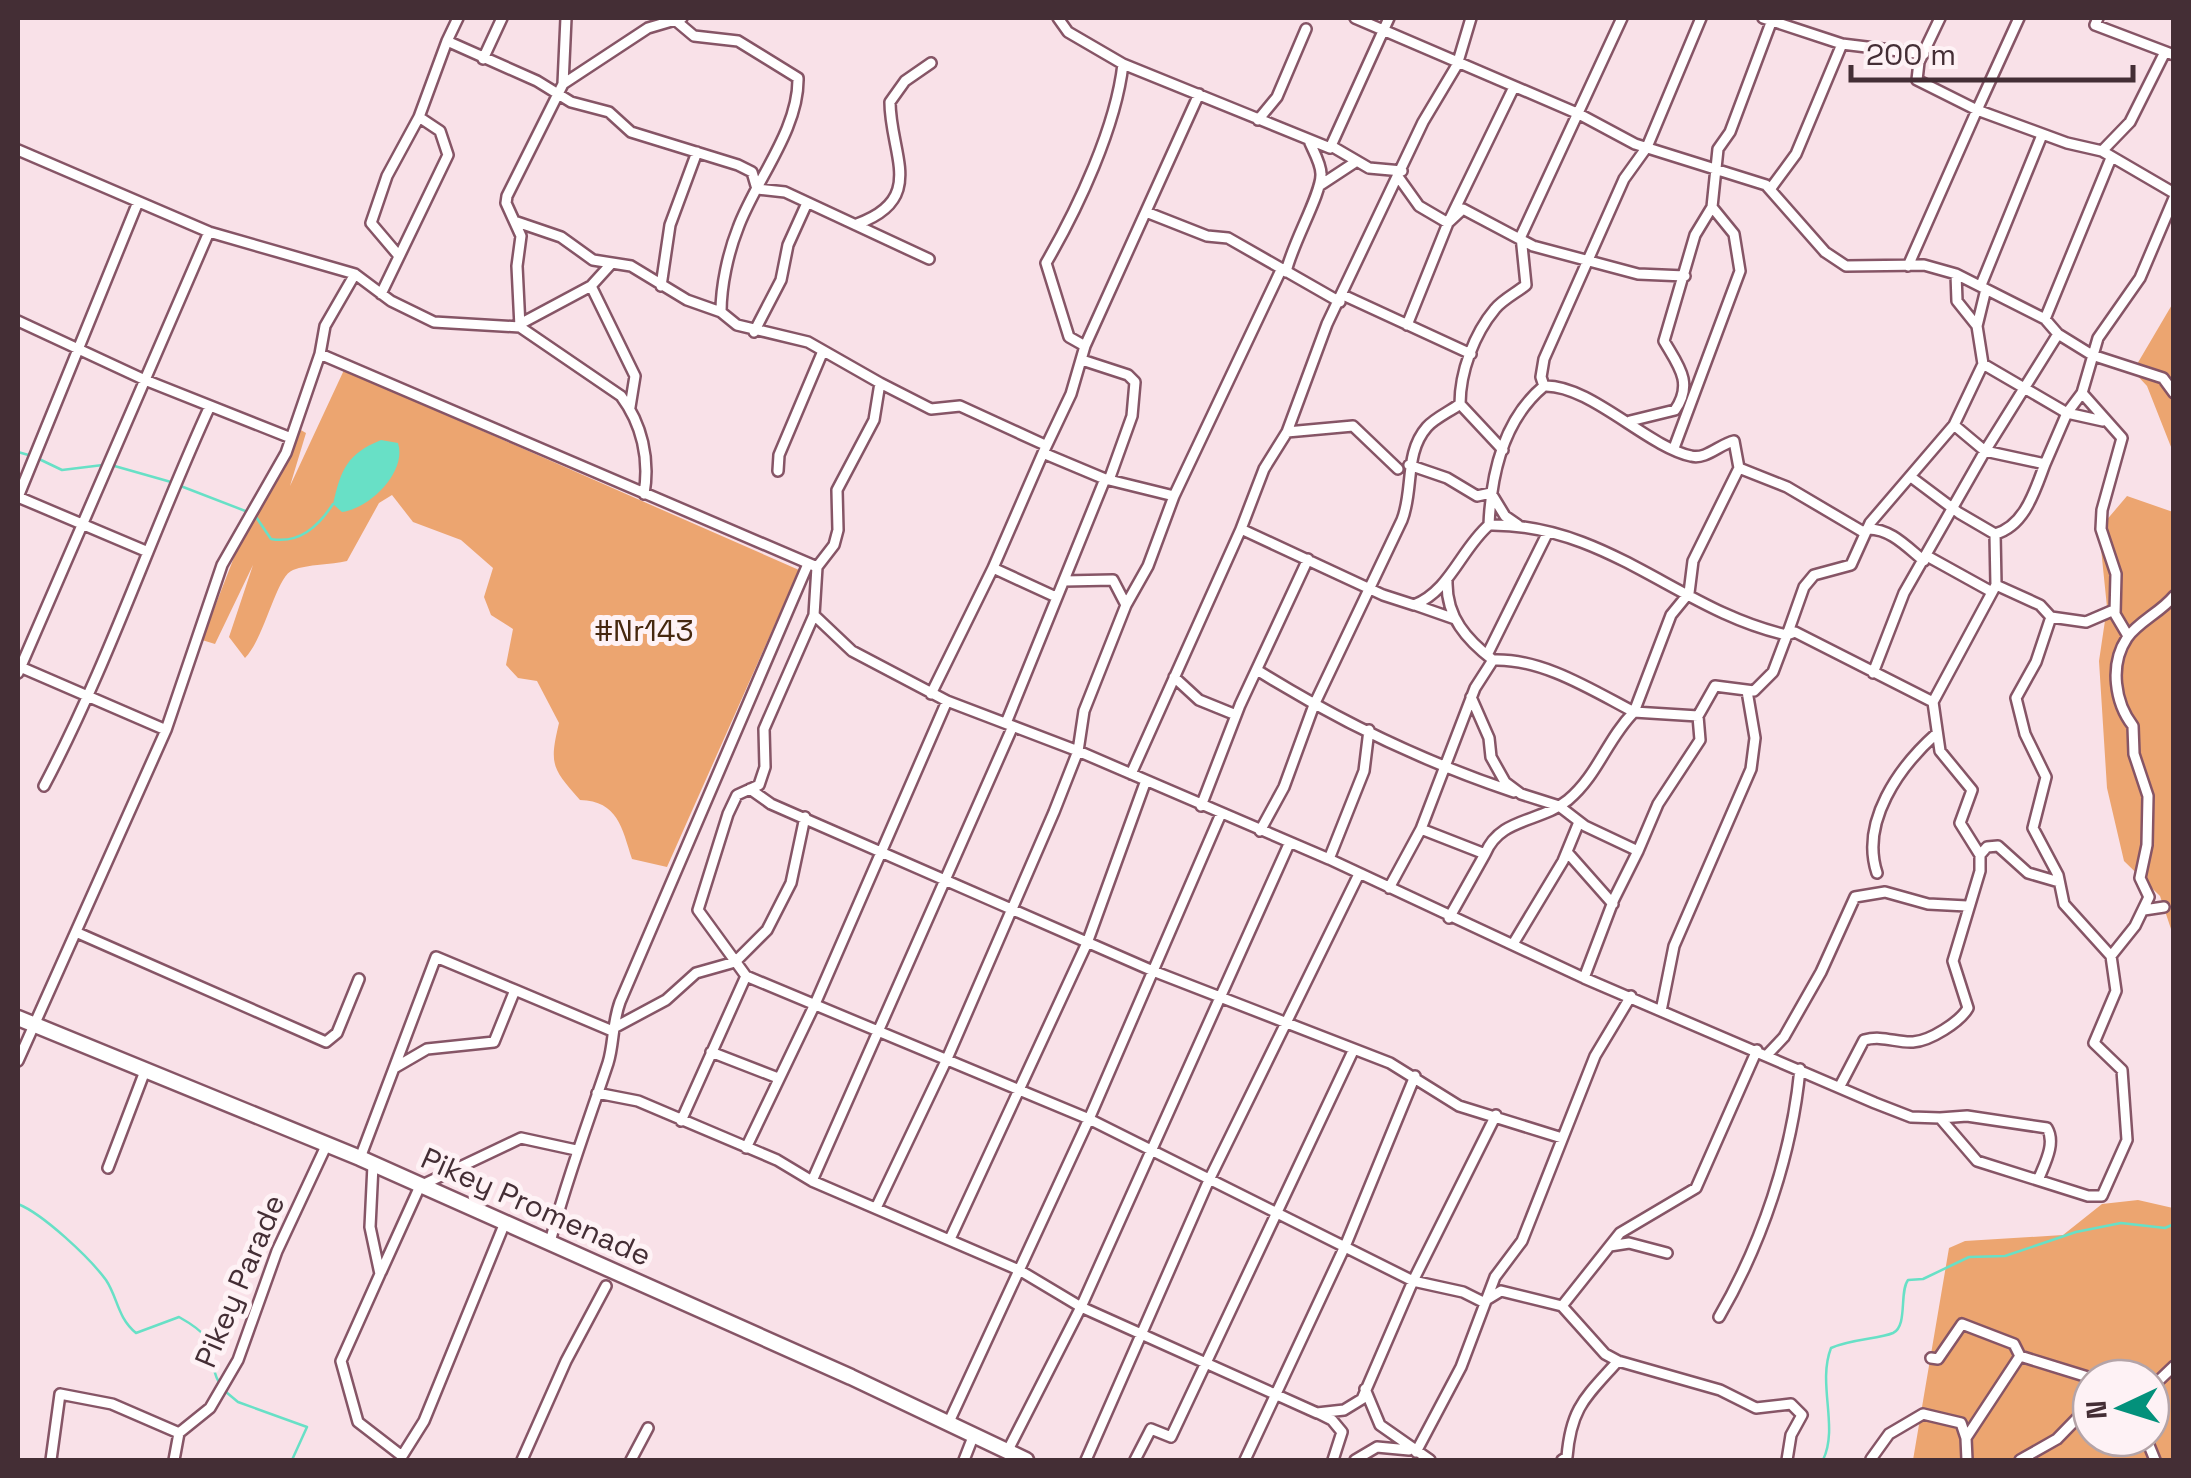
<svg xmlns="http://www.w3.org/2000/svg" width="2191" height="1478" font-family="'Space Grotesk',sans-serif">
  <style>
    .green { fill: #eca570; fill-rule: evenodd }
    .water { fill: #68e0c6 }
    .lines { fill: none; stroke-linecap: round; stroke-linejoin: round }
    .stream { stroke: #68e0c6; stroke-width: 2.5 }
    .street-casing { stroke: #865566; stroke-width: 14 }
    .secondary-casing { stroke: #865566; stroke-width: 19 }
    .street { stroke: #fff; stroke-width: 9 }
    .secondary { stroke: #fff; stroke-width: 14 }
    .labels { text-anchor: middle; stroke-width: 10; stroke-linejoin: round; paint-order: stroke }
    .park-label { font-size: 30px; fill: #46280f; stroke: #fef2f5 }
    .street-label { font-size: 30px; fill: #442e35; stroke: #fef2f5 }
  </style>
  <rect width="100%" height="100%" fill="#f9e1e8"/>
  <!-- green -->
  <path class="green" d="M2173 303V452L2147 386 2133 371Z
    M344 370 799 570 667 867 632 859C622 828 618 801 580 800 552 768 549 765 559 723L537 681 518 678 506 665 513 629 491 615 484 597 493 568 461 540 413 522 392 495 379 503 347 561C331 565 308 564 293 570 276 576 265 638 245 658L229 637 253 565 215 644 202 640 238 547 299 429 306 433 290 486Z
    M2127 496 2173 512V935L2160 896 2124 861 2107 788 2099 661 2107 607 2099 529Z
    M2138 1200 2173 1208V1460H1913L1949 1248 1965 1241 2063 1235 2102 1204ZM2091 1378H2151V1438H2091Z"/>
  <!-- water -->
  <path class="water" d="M381 440 398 443C407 471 371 508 342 512L333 504C341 469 347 454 381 440Z"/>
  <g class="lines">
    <!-- stream -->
    <path class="stream" d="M18 452 32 456
      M39 459 62 470 103 465
      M111 465 171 482
      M178 485 248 512
      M254 514 271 539C299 544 318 527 333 504
      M18 1204C43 1214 89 1257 106 1280 118 1298 117 1317 136 1333L179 1317C229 1345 200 1351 221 1386
      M226 1392 238 1402 307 1427 292 1460
      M1823 1460C1839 1427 1817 1384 1831 1348 1851 1339 1879 1339 1893 1333 1908 1326 1899 1292 1908 1280L1923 1279 1969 1257 2005 1256 2076 1232 2121 1223 2165 1228 2174 1224"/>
    <!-- street casing -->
    <g class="street-casing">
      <path id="street" d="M458 18 447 41 537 81 571 102 609 112 631 132 738 165 752 172 757 189 785 192 929 259
        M1058 18 1068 32 1123 64 1330 148 1389 18
        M1355 18 1579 114 1635 144 1766 185 1825 252 1846 266 1924 265 1956 274 2045 319 2058 334 2092 355 2163 378 2174 393
        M1763 18 1842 44 1924 54
        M2019 18 1977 110 2067 143 2102 151 2174 193
        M2098 18 2095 25 2174 55
        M675 20 694 36 738 41 798 78C799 130 755 181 738 228 728 253 721 286 721 312
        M483 59 502 18
        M563 84 566 18
        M1258 120 1277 97 1306 29
        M1333 147 1369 168 1402 171
        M18 150 209 232 355 274 391 301 434 322 520 327 621 396C642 424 650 459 644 494
        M2102 151 2130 122 2165 52
        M1399 178 1419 206 1448 223 1463 209 1533 246 1638 274 1685 276
        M1319 186 1357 161
        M1771 188 1796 154 1842 44
        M1146 212 1207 236 1228 238 1340 302
        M517 222 561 237 593 260 631 266 687 300 721 312 737 325 808 342 880 383 874 420 837 490 838 530 834 545 817 567 814 615 764 729 765 767 759 785 737 795 728 814 698 910 746 976 1089 1119 1413 1281 1463 1292 1483 1302 1501 1291 1562 1306 1605 1354 1618 1361 1720 1390 1756 1408 1791 1404 1802 1415 1791 1435 1787 1460
        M857 224C927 199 890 154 890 102L905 81 931 63
        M399 256 371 223 387 176 419 117
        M1908 266 1977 110 1917 80 1919 62 1940 18
        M1286 272C1292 244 1322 193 1321 174 1321 164 1314 152 1310 143
        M1956 274 1957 301 1977 326 1983 364
        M1981 285 2042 135
        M591 286 635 376 630 407
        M661 286 670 225 697 152
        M381 294 448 155 440 131 419 117 447 41
        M1343 295 1471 354
        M2045 319 2111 158
        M18 321 145 380 291 438
        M520 324 591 286 611 264
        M1407 325 1448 223 1514 87
        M1977 326 1986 289
        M520 327 517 266 521 236 506 203 507 196 563 84 648 28 682 18
        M754 332 781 280 788 245 807 203
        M1085 346 1069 337 1046 263C1078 208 1116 127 1123 64
        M320 354 325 326 355 274
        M1082 360 1128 375 1135 382 1132 416 1109 480
        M880 383 931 409 960 406 1045 445
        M1544 386 1541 377 1544 359 1624 179 1647 147 1701 18
        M2082 393 2122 438 2102 510 2101 529 2116 574 2115 614 2128 636
        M1460 404 1503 450
        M1630 421 1675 410C1694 383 1678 365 1664 341L1695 235 1712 207
        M1954 425 1985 451 2058 334
        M1287 432 1353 426 1398 469
        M1674 448 1740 271 1734 234 1712 207 1718 149 1730 132 1772 20
        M1043 453 1071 394 1085 346 1199 94
        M2045 464 2067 413 2103 421
        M1409 465 1447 478 1477 496 1491 493 1505 516 1518 525
        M1739 468 1787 487 1865 533
        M778 471 779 455 823 351
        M1911 477 1959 513 1995 534
        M18 497 138 202
        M18 497 148 552
        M1489 525C1491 476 1503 420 1544 386 1589 384 1648 447 1691 456 1706 460 1720 444 1734 441L1739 468 1693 561 1689 593 1671 615 1634 712C1592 690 1542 658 1493 660
        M1241 529 1264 469 1287 432 1327 324 1423 122 1457 65 1471 18
        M1867 529C1890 528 1907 547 1924 561
        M1927 556 1992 592
        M1064 581 1113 580 1126 605
        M1056 597 993 568 1043 453 1105 479 1174 496
        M1415 605 1455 619
        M814 615 852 651 947 701 1078 751 1329 859 1584 978 1875 1103 1911 1117 1940 1118 1977 1161 2088 1196H2102L2127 1140 2122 1070 2094 1043 2116 991 2111 956
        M2051 617 2086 622 2114 610
        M1487 655 1548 532
        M18 666 166 730
        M1257 670C1337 720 1424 762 1514 792
        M18 673 209 232
        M1873 673 1904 593 1985 451 2045 464C2035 490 2025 526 1995 534L1996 585
        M1174 677 1199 700 1236 715
        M931 694 993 568
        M1471 697 1489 738 1491 757 1505 782 1521 794 1559 806 1585 826 1638 851 1658 804 1700 740 1698 716
        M1006 723 1105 479
        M1131 774 1241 529 1383 595 1414 605C1450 591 1461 549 1489 525 1607 523 1681 612 1787 635L1804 587 1814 575 1851 565 1870 523 1954 425 1983 364 2067 413 2082 393 2098 338 2140 278 2174 198
        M44 786C109 663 152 532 210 406
        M750 789 771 804 1153 971 1390 1063 1459 1106 1562 1138
        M1201 806 1240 705 1308 559
        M1421 829 1475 688 1493 660C1467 640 1446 617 1447 581
        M1260 831 1284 787 1314 705 1402 520C1414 490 1404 453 1427 427 1435 418 1449 412 1460 404 1460 372 1474 334 1495 309 1502 300 1516 293 1526 285L1521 236 1622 18
        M1567 852 1613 904
        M1980 855 1987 847 1998 846 2028 873 2059 882
        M1329 859 1364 771 1369 730
        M1877 873C1860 822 1899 767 1936 734
        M1389 888 1421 829 1485 854C1500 817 1540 823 1568 800 1598 775 1607 739 1634 712L1698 716 1715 686 1754 691 1773 672 1787 635 1795 632 1933 702
        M2144 910 2164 907
        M1449 918 1485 854
        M78 933 326 1042 337 1033 359 979
        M1513 944 1563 861 1579 822
        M1584 978 1614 899 1638 851
        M1661 1011 1674 946 1751 769 1755 738 1747 691
        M711 1052 778 1078
        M1767 1055 1784 1037 1821 972 1855 897 1885 892 1928 904 1967 906
        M18 1061 166 730 222 565 286 453 320 354 817 567
        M396 1067 427 1049 494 1042 515 990 610 1030 666 1000 696 973 735 962 767 930 791 883 805 817
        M1840 1086 1864 1040C1883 1035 1896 1043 1913 1042 1930 1041 1960 1022 1968 1008L1953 961 1980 871V855L1960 823 1972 790 1940 751 1933 702 1996 585 2040 605 2051 617 2036 662 2016 698 2025 734 2046 777 2033 828 2058 875 2064 904 2111 956 2135 926 2149 897 2140 878 2147 845 2148 796 2134 754 2133 726C2115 703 2109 665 2127 638 2138 622 2161 612 2174 596
        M597 1093 638 1101 777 1160 812 1181 1019 1270 1081 1307 1317 1413 1344 1410 1362 1399 1413 1281 1496 1115
        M1940 1118 1967 1116 2047 1128C2056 1143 2045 1163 2039 1178
        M681 1121 746 976
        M746 1148 815 1004 947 701
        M360 1158 436 957 515 990
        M373 1165 370 1227 380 1274 341 1361 358 1422 402 1456 424 1421 504 1225
        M108 1168 145 1071
        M812 1181 1013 726
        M876 1208 946 1061 1054 812 1078 751 1084 711 1126 605 1148 566 1174 496 1281 270
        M950 1239 1087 943 1145 783
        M550 1242C566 1181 588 1123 608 1063 614 1044 612 1024 620 1002L808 564
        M1610 1246 1629 1243 1667 1253
        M381 1272 420 1186 521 1138 576 1150
        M1562 1306 1620 1233 1696 1188 1757 1050
        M1719 1317C1762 1243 1792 1154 1800 1069
        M1931 1358 1938 1359 1962 1324 2014 1344 2020 1356
        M2151 1388 2174 1366
        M1365 1389 1380 1425 1430 1460
        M1318 1413 1332 1420 1342 1432 1333 1460
        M948 1424 1089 1119 1220 816
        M2146 1438 2155 1460
        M1007 1452 1081 1307 1289 844
        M1416 1452 1461 1367 1495 1277 1522 1241 1595 1056 1631 996
        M1871 1459 1889 1434 1923 1414 1961 1423 1966 1438
        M51 1460 60 1394 112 1404 179 1433
        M174 1460 179 1433 210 1408 238 1360 277 1251 327 1144
        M522 1460 566 1361 606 1286
        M631 1460 648 1428
        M964 1460 973 1437
        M1086 1460 1209 1180 1359 874
        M1135 1460 1151 1429 1171 1437 1353 1051
        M1245 1460 1346 1244 1415 1076
        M1355 1460 1377 1447 1409 1450
        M1562 1460 1567 1457C1571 1407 1586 1397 1618 1361
        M1967 1460 1966 1438 2020 1356 2091 1378
        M2020 1460 2057 1439 2091 1404"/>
    </g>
    <!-- secondary casing -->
    <g class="secondary-casing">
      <path id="secondary" d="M18 1018 360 1158 851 1377 1026 1460"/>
    </g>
    <!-- street -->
    <use href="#street" class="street"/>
    <!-- secondary -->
    <use href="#secondary" class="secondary"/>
  </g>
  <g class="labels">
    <!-- park labels -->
    <g class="park-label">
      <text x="644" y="641">#Nr143</text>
    </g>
    <!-- street labels -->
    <g class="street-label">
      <text transform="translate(536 1207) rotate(24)" y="10">Pikey Promenade</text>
      <text transform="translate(240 1281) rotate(-67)" y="10">Pikey Parade</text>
    </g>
  </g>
  <!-- border -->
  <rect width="2191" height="1478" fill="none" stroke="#442e35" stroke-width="40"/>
  <!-- north arrow -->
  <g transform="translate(2121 1408) rotate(266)"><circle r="48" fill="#fef2f5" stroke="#b4a4a8" stroke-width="2.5"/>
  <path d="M0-8L18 38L0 25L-18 38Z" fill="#03917b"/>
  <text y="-15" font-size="28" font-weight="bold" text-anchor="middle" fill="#442e35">N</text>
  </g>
  <!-- scale -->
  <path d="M1851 65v15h282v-15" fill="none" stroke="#442e35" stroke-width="5"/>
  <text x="1866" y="65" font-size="30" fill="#442e35" stroke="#fef2f5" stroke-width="8" paint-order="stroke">200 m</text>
</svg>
